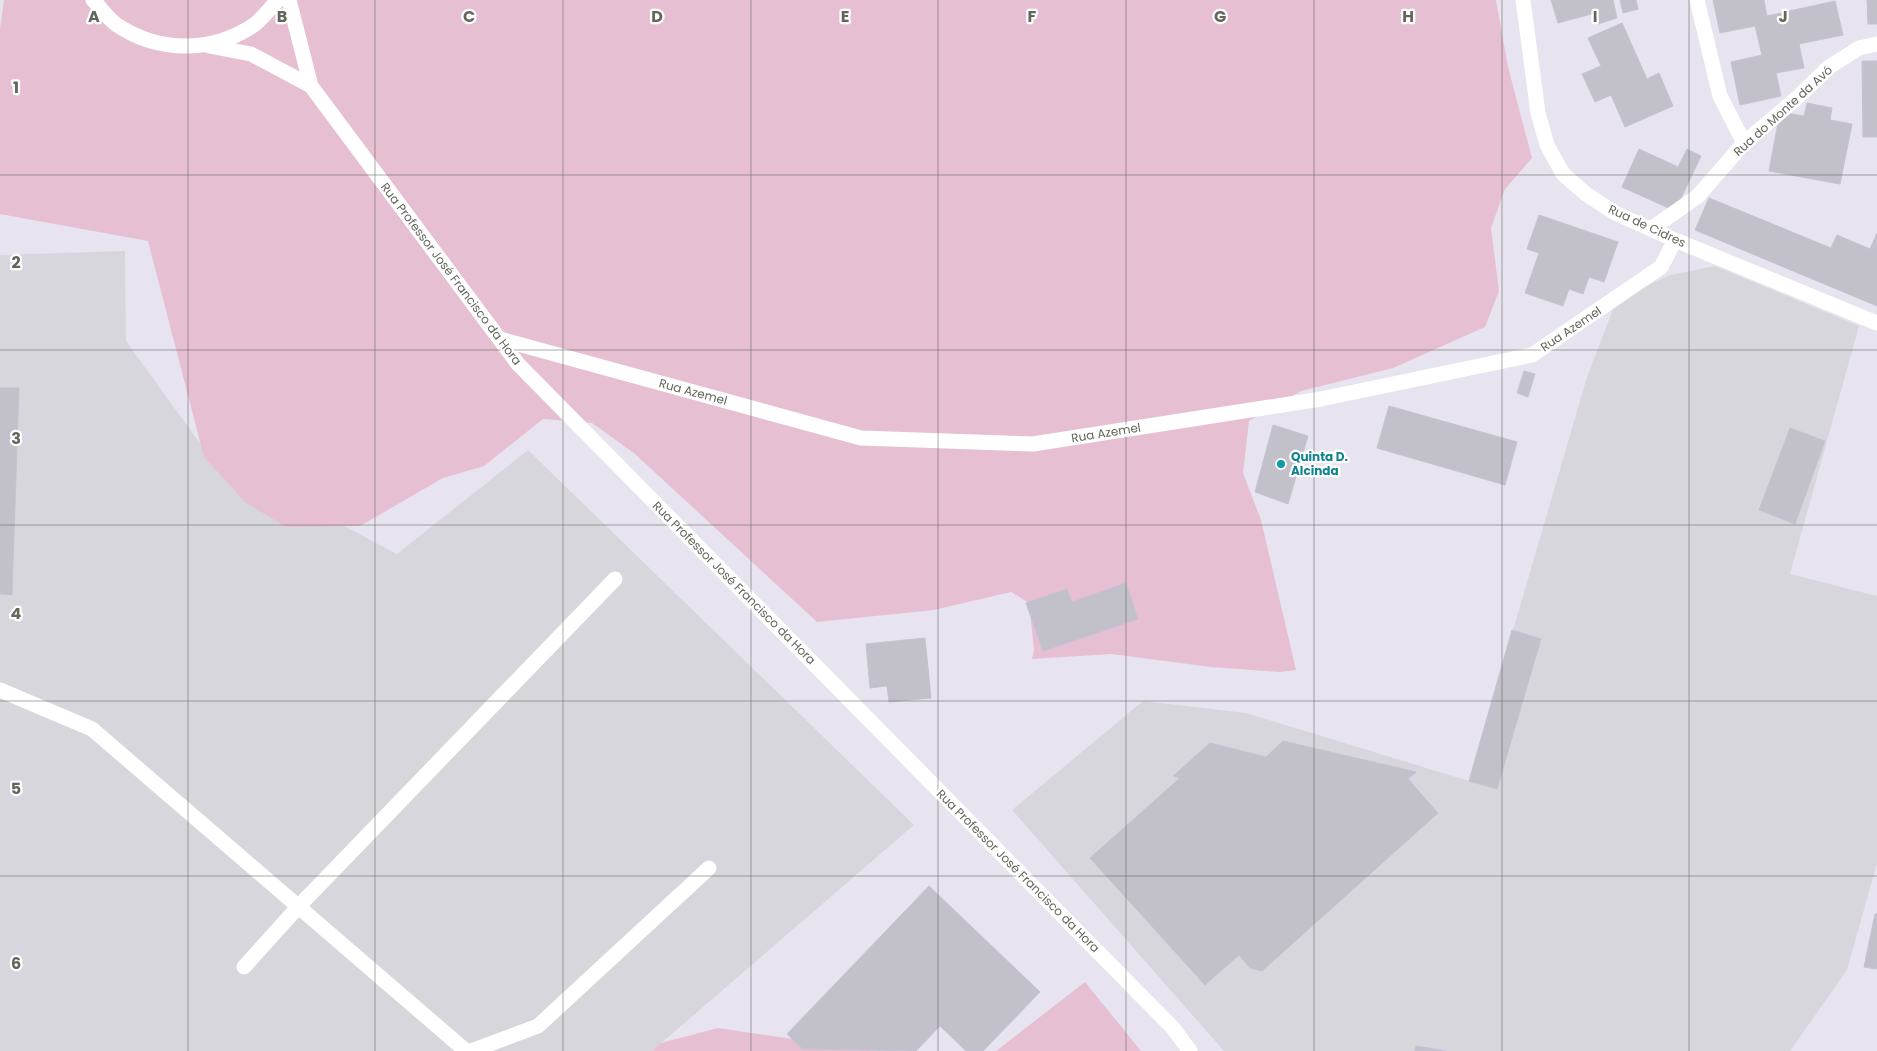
<svg xmlns="http://www.w3.org/2000/svg" width="1877" height="1051" font-family="Poppins,sans-serif">
  <style>
    .industrial { fill: #d8d6dd }
    .green { fill: #e7bfd3 }
    .building { fill: #c2c1ca; stroke: #c5c2d3 }
    .lines { fill: none; stroke-linecap: round; stroke-linejoin: round }
    .lane { stroke: #fff; stroke-width: 15 }
    .street { stroke: #fff; stroke-width: 15 }
    .secondary { stroke: #fff; stroke-width: 15 }
    .grid { fill: none; stroke: #64655c; stroke-width: 1; stroke-opacity: 0.55 }
    .culture-dot { fill: #0f9aa8; stroke: #fff; stroke-width: 2 }
    .labels { text-anchor: middle; stroke-width: 4.5; stroke-linejoin: round; paint-order: stroke }
    .street-label { font-size: 12px; fill: #64655c; stroke: #fff }
    .culture-label { font-size: 12px; font-weight: bold; fill: #0d838f; stroke: #fff; text-anchor: start }
    .grid-label { font-size: 16px; text-anchor: middle; font-weight: bold; fill: #64655c; stroke: #fff; stroke-width: 4.5; stroke-linejoin: round; paint-order: stroke }
  </style>
  <rect width="100%" height="100%" fill="#e7e4ef"/>
  <!-- industrial -->
  <path class="industrial" d="M125 251 126 341 207 453 397 554 528 450 914 825 652 1051H0V255Z
    M1715 266 1859 326 1790 574 1877 596V863L1847 970 1790 1051H1224L1012 810 1143 701 1246 713 1469 781 1587 377 1617 299 1670 275Z"/>
  <!-- green -->
  <path class="green" d="M4 0H1496L1508 67 1532 158 1505 189 1491 228 1499 291 1485 327 1393 368 1301 391 1249 421 1243 473 1261 520 1296 670 1280 672 1211 667 1111 654 1032 659 1034 650 1029 603 1011 592 934 610 817 622 635 454 592 423 543 419 484 466 443 478 360 526 286 527 245 502 204 457 148 241 0 214V29Z
    M1085 982 1141 1051H996Z
    M718 1028 876 1051H652L661 1043Z"/>
  <!-- building -->
  <path class="building" d="M1551 0H1613L1617 18 1598 24 1595 13 1558 23Z
    M1620 0H1636L1638 9 1623 13Z
    M1713 0H1764L1767 16 1835 1 1843 35 1799 44 1804 68 1776 73 1781 96 1740 105 1731 62 1762 55 1755 26 1720 33Z
    M1867 0H1877V24H1868Z
    M1622 23 1647 79 1659 73 1673 106 1625 127 1611 95 1595 102 1582 74 1601 66 1588 38Z
    M1862 61H1877V137H1863Z
    M1807 103 1832 108 1830 120 1852 124 1840 184 1769 171 1780 112 1804 116Z
    M1639 149 1678 167 1687 149 1701 156 1675 211 1622 187Z
    M1709 198 1831 248 1837 235 1870 249 1877 233V306L1695 230Z
    M1539 215 1618 242 1604 282 1589 277 1583 294 1569 289 1563 306 1525 293 1539 253 1527 249Z
    M1524 371 1535 374 1528 397 1517 393Z
    M0 388H19L12 595 0 594Z
    M1389 406 1517 442 1505 485 1377 448Z
    M1273 425 1308 436 1288 504 1255 492Z
    M1790 428 1825 441 1795 524 1759 510Z
    M1126 583 1138 619 1043 651 1026 603 1067 589 1072 602Z
    M1512 630 1541 639 1497 789 1469 781Z
    M925 638 931 698 889 702 887 686 870 688 866 644Z
    M1283 741 1416 772 1408 779 1438 813 1262 971 1250 968 1239 955 1205 985 1090 858 1180 778 1173 776 1210 743 1266 757Z
    M929 886 1040 992 983 1051H966L940 1026 916 1051 803 1049 787 1034Z
    M1875 914H1877V969L1864 967Z
    M1416 1046 1446 1051H1415Z"/>
  <g class="lines">
    <!-- lane -->
    <path class="lane" d="M0 690 92 729 466 1051
      M244 967 298 907 615 579
      M471 1051 538 1026 709 868"/>
    <!-- street -->
    <path class="street" d="M1523 0 1538 113 1547 145 1563 174 1586 194 1615 213 1675 240 1877 323
      M1697 0 1720 96 1744 143
      M1651 229 1698 196 1744 143 1798 97 1829 67 1859 48 1877 44
      M500 339 861 438 1033 444 1321 399 1532 355 1661 267 1675 240"/>
    <!-- secondary -->
    <path class="secondary" d="M93 0C101 8 108 19 117 25 159 53 212 53 254 25 262 19 270 8 278 0
      M289 0 311 86 518 364 1173 1028 1190 1051
      M209 46 251 54 311 86"/>
  </g>
  <!-- grid -->
  <path class="grid" d="M188 0V1051M375 0V1051M563 0V1051M751 0V1051M938 0V1051M1126 0V1051M1314 0V1051M1502 0V1051M1689 0V1051M0 175H1877M0 350H1877M0 525H1877M0 701H1877M0 876H1877"/>
  <!-- markers -->
  <circle class="culture-dot" cx="1281" cy="464" r="5"/>
  <g class="labels">
    <!-- street labels -->
    <g class="street-label">
      <text transform="translate(1783 111) rotate(-42)" y="4">Rua do Monte da Avó</text>
      <text transform="translate(1647 226) rotate(25)" y="4">Rua de Cidres</text>
      <text transform="translate(451 274) rotate(53)" y="4">Rua Professor José Francisco da Hora</text>
      <text transform="translate(1571 329) rotate(-34)" y="4">Rua Azemel</text>
      <text transform="translate(693 392) rotate(15)" y="4">Rua Azemel</text>
      <text transform="translate(1106 433) rotate(-9)" y="4">Rua Azemel</text>
      <text transform="translate(734 583) rotate(45)" y="4">Rua Professor José Francisco da Hora</text>
      <text transform="translate(1018 871) rotate(45)" y="4">Rua Professor José Francisco da Hora</text>
    </g>
    <!-- culture labels -->
    <g class="culture-label">
      <text x="1291" y="461">Quinta D.<tspan x="1291" dy="14">Alcinda</tspan></text>
    </g>
  </g>
  <g class="grid-label">
    <text x="94" y="22">A</text>
    <text x="282" y="22">B</text>
    <text x="469" y="22">C</text>
    <text x="657" y="22">D</text>
    <text x="845" y="22">E</text>
    <text x="1032" y="22">F</text>
    <text x="1220" y="22">G</text>
    <text x="1408" y="22">H</text>
    <text x="1595" y="22">I</text>
    <text x="1783" y="22">J</text>
    <text x="16" y="93">1</text>
    <text x="16" y="268">2</text>
    <text x="16" y="444">3</text>
    <text x="16" y="619">4</text>
    <text x="16" y="794">5</text>
    <text x="16" y="969">6</text>
  </g>
</svg>
